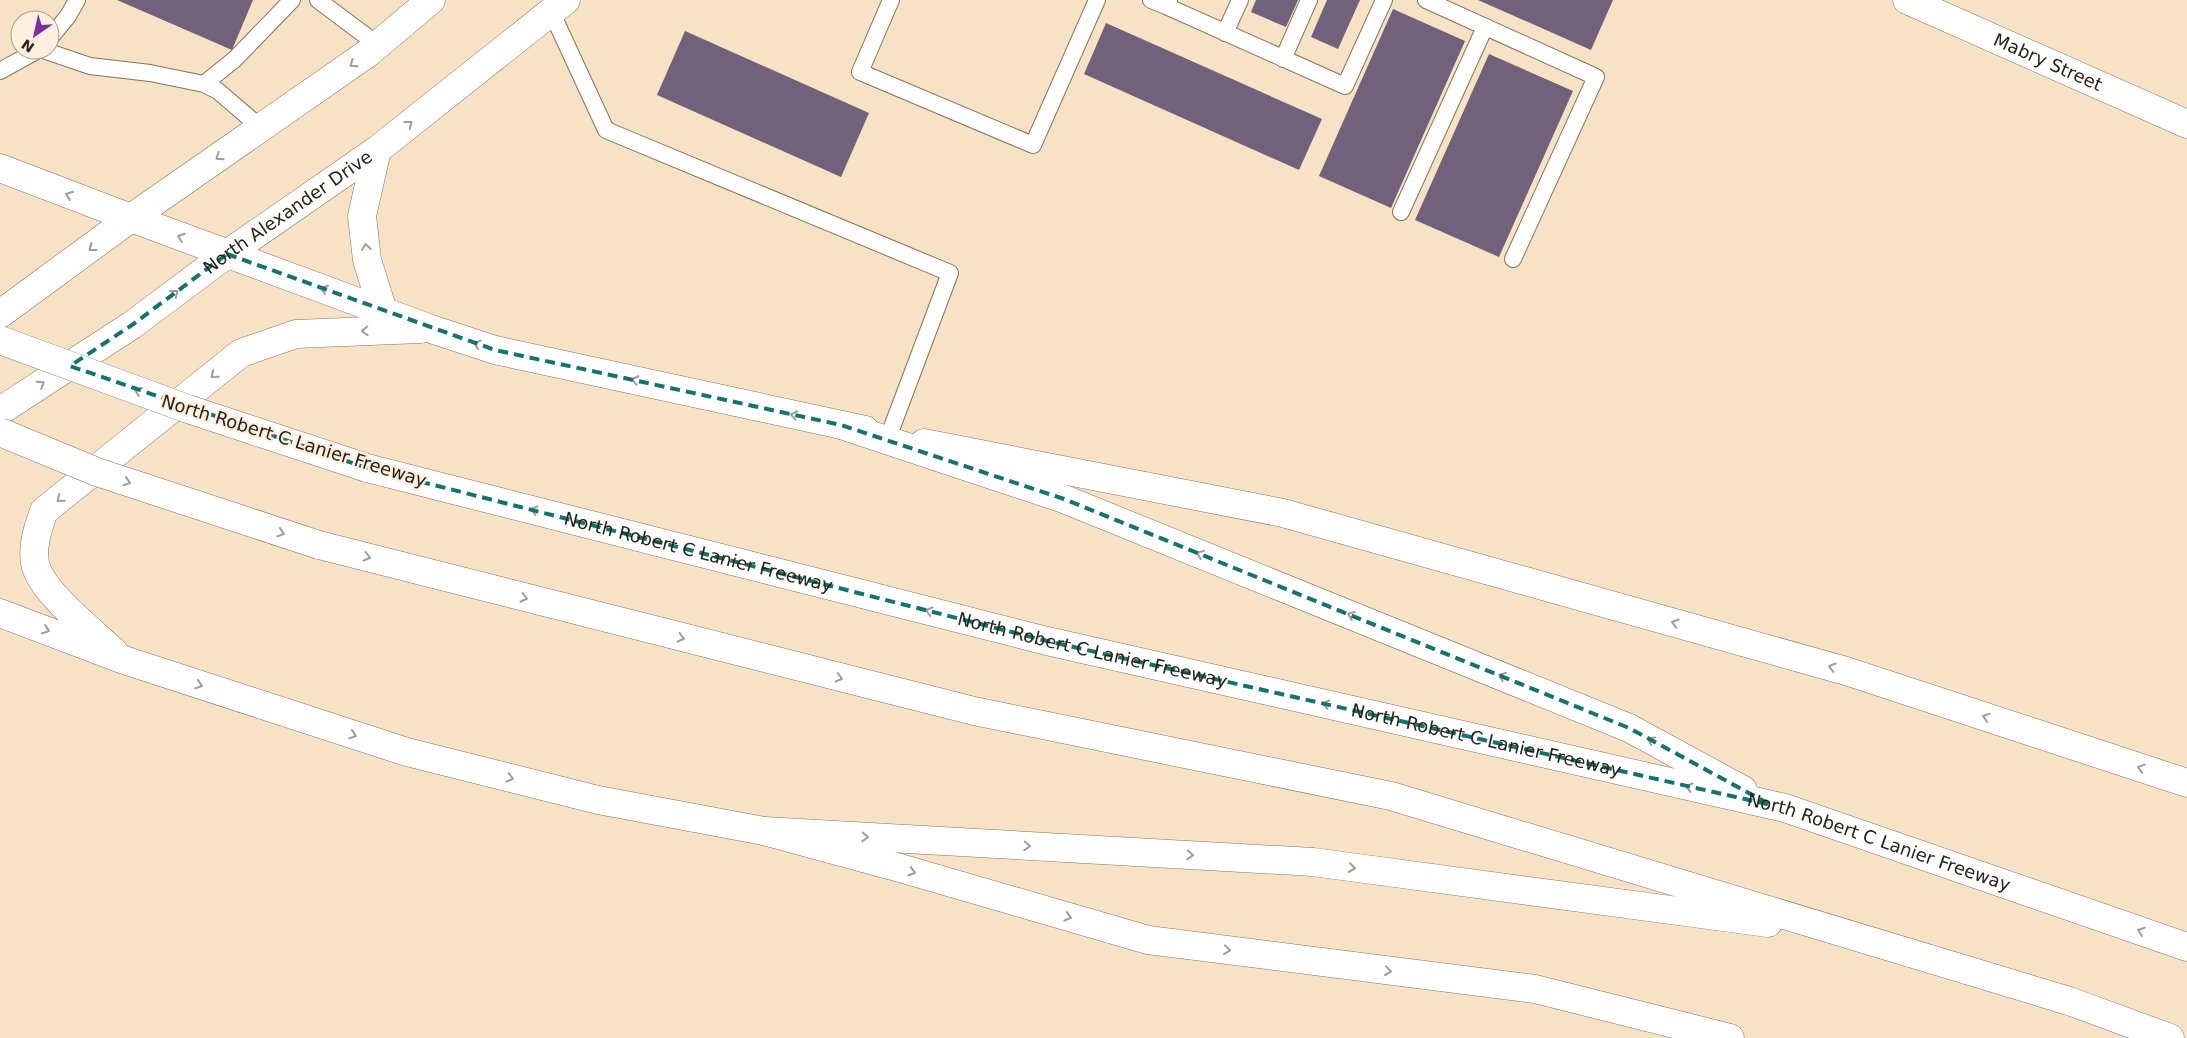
<svg xmlns="http://www.w3.org/2000/svg" width="2187" height="1038" font-family="'DejaVu Sans',sans-serif">
  <style>
    .building { fill: #72617a }
    .lines { fill: none; stroke-linecap: round; stroke-linejoin: round }
    .lane-casing { stroke: #87745a; stroke-width: 18 }
    .street-casing { stroke: #87745a; stroke-width: 29 }
    .secondary-casing { stroke: #87745a; stroke-width: 29 }
    .primary-casing { stroke: #87745a; stroke-width: 29 }
    .highway-casing { stroke: #87745a; stroke-width: 29 }
    .lane { stroke: #fff; stroke-width: 16 }
    .street { stroke: #fff; stroke-width: 28 }
    .secondary { stroke: #fff; stroke-width: 28 }
    .primary { stroke: #fff; stroke-width: 28 }
    .highway { stroke: #fff; stroke-width: 28 }
    .highway-bridge-casing { stroke: #87745a; stroke-width: 29; stroke-linecap: butt }
    .highway-bridge { stroke: #fff; stroke-width: 28 }
    .oneway { stroke: #a09c97 }
    .marked { fill: none; stroke: #0f766e; stroke-width: 4; stroke-dasharray: 10 6; stroke-linejoin: round }
    .labels { text-anchor: middle; stroke-width: 5; stroke-linejoin: round; paint-order: stroke }
    .street-label { font-size: 18px; fill: #2b2318; stroke: #fdf0df }
  </style>
  <rect width="100%" height="100%" fill="#f7e2c5"/>
  <!-- building -->
  <path class="building" d="M117 0H253L232 50Z
    M1256 0H1298L1286 27 1251 12Z
    M1327 0H1360L1338 49 1311 37Z
    M1478 0H1613L1591 50Z
    M1393 9 1465 41 1391 208 1319 176Z
    M1106 23 1322 119 1299 170 1084 74Z
    M685 31 869 113 841 177 657 95Z
    M1489 54 1573 91 1499 257 1415 220Z"/>
  <g class="lines">
    <!-- lane casing -->
    <g class="lane-casing">
      <path id="lane" d="M318 0 378 45
        M891 0 860 72 1033 145 1097 0
        M1151 0 1166 6 1169 0
        M1426 0 1596 77 1513 259
        M1166 6 1345 86 1384 0
        M551 11 606 130 950 273 889 435
        M1225 33 1240 0
        M50 38 68 16 77 0
        M43 50 90 66 150 73 204 84 218 91 261 128
        M1283 59 1309 0
        M0 71 38 50
        M204 84 235 59 292 0
        M1401 212 1485 27"/>
    </g>
    <!-- street casing -->
    <g class="street-casing">
      <g id="street">
        <path id="s1" d="M1907 0 2187 124"/>
      </g>
    </g>
    <!-- secondary casing -->
    <g class="secondary-casing">
      <path id="secondary" d="M0 168 131 218 431 329 495 350 865 430
        M924 443 1283 513 1846 671 2187 783
        M0 613 121 659 407 752 598 800 764 831 900 868 1148 940 1535 989 1730 1038
        M113 651C92 631 40 591 35 563 32 545 38 528 44 511L241 353 296 334 420 329"/>
    </g>
    <!-- primary casing -->
    <g class="primary-casing">
      <g id="primary">
        <path d="M377 150 362 216 367 260 383 311"/>
        <path d="M0 314 131 218 368 53 431 0"/>
        <path id="s2" d="M0 411 132 325 227 254 377 150 566 0"/>
      </g>
    </g>
    <!-- highway casing -->
    <g class="highway-casing">
      <g id="highway">
        <path d="M841 425 1064 499 1629 728 1743 790"/>
        <path id="s3" d="M367 468 1047 641 1785 808 2187 947"/>
        <path d="M319 545 974 711 1391 796 2069 1001 2170 1038"/>
        <path d="M764 831 1313 862 1768 923"/>
      </g>
    </g>
    <!-- lane -->
    <use href="#lane" class="lane"/>
    <!-- street -->
    <use href="#street" class="street"/>
    <!-- secondary -->
    <use href="#secondary" class="secondary"/>
    <!-- primary -->
    <use href="#primary" class="primary"/>
    <!-- highway -->
    <use href="#highway" class="highway"/>
    <!-- highway-bridge casing -->
    <g class="highway-bridge-casing">
      <path id="highway-bridge" d="M0 340 188 409 367 468
        M0 432 97 472 319 545"/>
    </g>
    <!-- highway-bridge -->
    <use href="#highway-bridge" class="highway-bridge"/>
  </g>
  <!-- one-way arrows -->
  <defs><path id="oneway-chevron" d="M-2-3.5L2.5 0L-2 3.5" fill="none" stroke-width="1.6" stroke-linecap="round" stroke-linejoin="round" transform="scale(1.25)"/></defs>
  <g class="oneway">
    <use href="#oneway-chevron" transform="translate(353 64) rotate(145)"/>
    <use href="#oneway-chevron" transform="translate(409 124) rotate(-38)"/>
    <use href="#oneway-chevron" transform="translate(219 157) rotate(145)"/>
    <use href="#oneway-chevron" transform="translate(69 195) rotate(-159)"/>
    <use href="#oneway-chevron" transform="translate(181 237) rotate(-160)"/>
    <use href="#oneway-chevron" transform="translate(366 247) rotate(-97)"/>
    <use href="#oneway-chevron" transform="translate(92 248) rotate(143)"/>
    <use href="#oneway-chevron" transform="translate(324 289) rotate(-160)"/>
    <use href="#oneway-chevron" transform="translate(175 293) rotate(-38)"/>
    <use href="#oneway-chevron" transform="translate(365 331) rotate(178)"/>
    <use href="#oneway-chevron" transform="translate(477 344) rotate(-162)"/>
    <use href="#oneway-chevron" transform="translate(214 375) rotate(141)"/>
    <use href="#oneway-chevron" transform="translate(635 380) rotate(-168)"/>
    <use href="#oneway-chevron" transform="translate(41 384) rotate(-33)"/>
    <use href="#oneway-chevron" transform="translate(138 391) rotate(-160)"/>
    <use href="#oneway-chevron" transform="translate(794 415) rotate(-168)"/>
    <use href="#oneway-chevron" transform="translate(127 482) rotate(18)"/>
    <use href="#oneway-chevron" transform="translate(60 499) rotate(141)"/>
    <use href="#oneway-chevron" transform="translate(534 510) rotate(-166)"/>
    <use href="#oneway-chevron" transform="translate(281 533) rotate(18)"/>
    <use href="#oneway-chevron" transform="translate(1200 554) rotate(-158)"/>
    <use href="#oneway-chevron" transform="translate(367 557) rotate(14)"/>
    <use href="#oneway-chevron" transform="translate(524 598) rotate(14)"/>
    <use href="#oneway-chevron" transform="translate(929 611) rotate(-166)"/>
    <use href="#oneway-chevron" transform="translate(1351 615) rotate(-158)"/>
    <use href="#oneway-chevron" transform="translate(1675 623) rotate(-164)"/>
    <use href="#oneway-chevron" transform="translate(46 630) rotate(21)"/>
    <use href="#oneway-chevron" transform="translate(681 638) rotate(14)"/>
    <use href="#oneway-chevron" transform="translate(1832 667) rotate(-164)"/>
    <use href="#oneway-chevron" transform="translate(1502 676) rotate(-158)"/>
    <use href="#oneway-chevron" transform="translate(839 678) rotate(14)"/>
    <use href="#oneway-chevron" transform="translate(199 685) rotate(18)"/>
    <use href="#oneway-chevron" transform="translate(1326 704) rotate(-167)"/>
    <use href="#oneway-chevron" transform="translate(1986 717) rotate(-162)"/>
    <use href="#oneway-chevron" transform="translate(353 735) rotate(18)"/>
    <use href="#oneway-chevron" transform="translate(1651 740) rotate(-151)"/>
    <use href="#oneway-chevron" transform="translate(2141 768) rotate(-162)"/>
    <use href="#oneway-chevron" transform="translate(510 778) rotate(14)"/>
    <use href="#oneway-chevron" transform="translate(1689 787) rotate(-167)"/>
    <use href="#oneway-chevron" transform="translate(865 837) rotate(3)"/>
    <use href="#oneway-chevron" transform="translate(1027 846) rotate(3)"/>
    <use href="#oneway-chevron" transform="translate(1190 855) rotate(3)"/>
    <use href="#oneway-chevron" transform="translate(1352 868) rotate(8)"/>
    <use href="#oneway-chevron" transform="translate(912 872) rotate(16)"/>
    <use href="#oneway-chevron" transform="translate(1068 917) rotate(16)"/>
    <use href="#oneway-chevron" transform="translate(2141 931) rotate(-161)"/>
    <use href="#oneway-chevron" transform="translate(1227 950) rotate(7)"/>
    <use href="#oneway-chevron" transform="translate(1388 971) rotate(7)"/>
  </g>
  <!-- marked area -->
  <path class="marked" d="M227 254 495 350 841 425 1064 499 1629 728 1771 805 1047 641 367 468 70 366 132 325Z"/>
  <g class="labels">
    <!-- street labels -->
    <g class="street-label">
      <text dy="6" stroke="none"><textPath href="#s1" startOffset="154">Mabry Street</textPath></text>
      <text dy="6" stroke="none"><textPath href="#s2" startOffset="350">North Alexander Drive</textPath></text>
      <text transform="translate(294 441) rotate(17)" y="6">North Robert C Lanier Freeway</text>
      <text dy="6" stroke="none"><textPath href="#s3" startOffset="342">North Robert C Lanier Freeway</textPath></text>
      <text dy="6" stroke="none"><textPath href="#s3" startOffset="748">North Robert C Lanier Freeway</textPath></text>
      <text dy="6" stroke="none"><textPath href="#s3" startOffset="1152">North Robert C Lanier Freeway</textPath></text>
      <text dy="6" stroke="none"><textPath href="#s3" startOffset="1558">North Robert C Lanier Freeway</textPath></text>
    </g>
  </g>
  <!-- north arrow -->
  <g transform="translate(35 35) rotate(214)"><circle r="24" fill="#fdf0df" stroke="#a99e8f"/>
  <path d="M0-4L9 19L0 12L-9 19Z" fill="#7d2d9e"/>
  <text y="-8" font-size="14" font-weight="bold" text-anchor="middle" fill="#2b2318">N</text>
  </g>
</svg>
